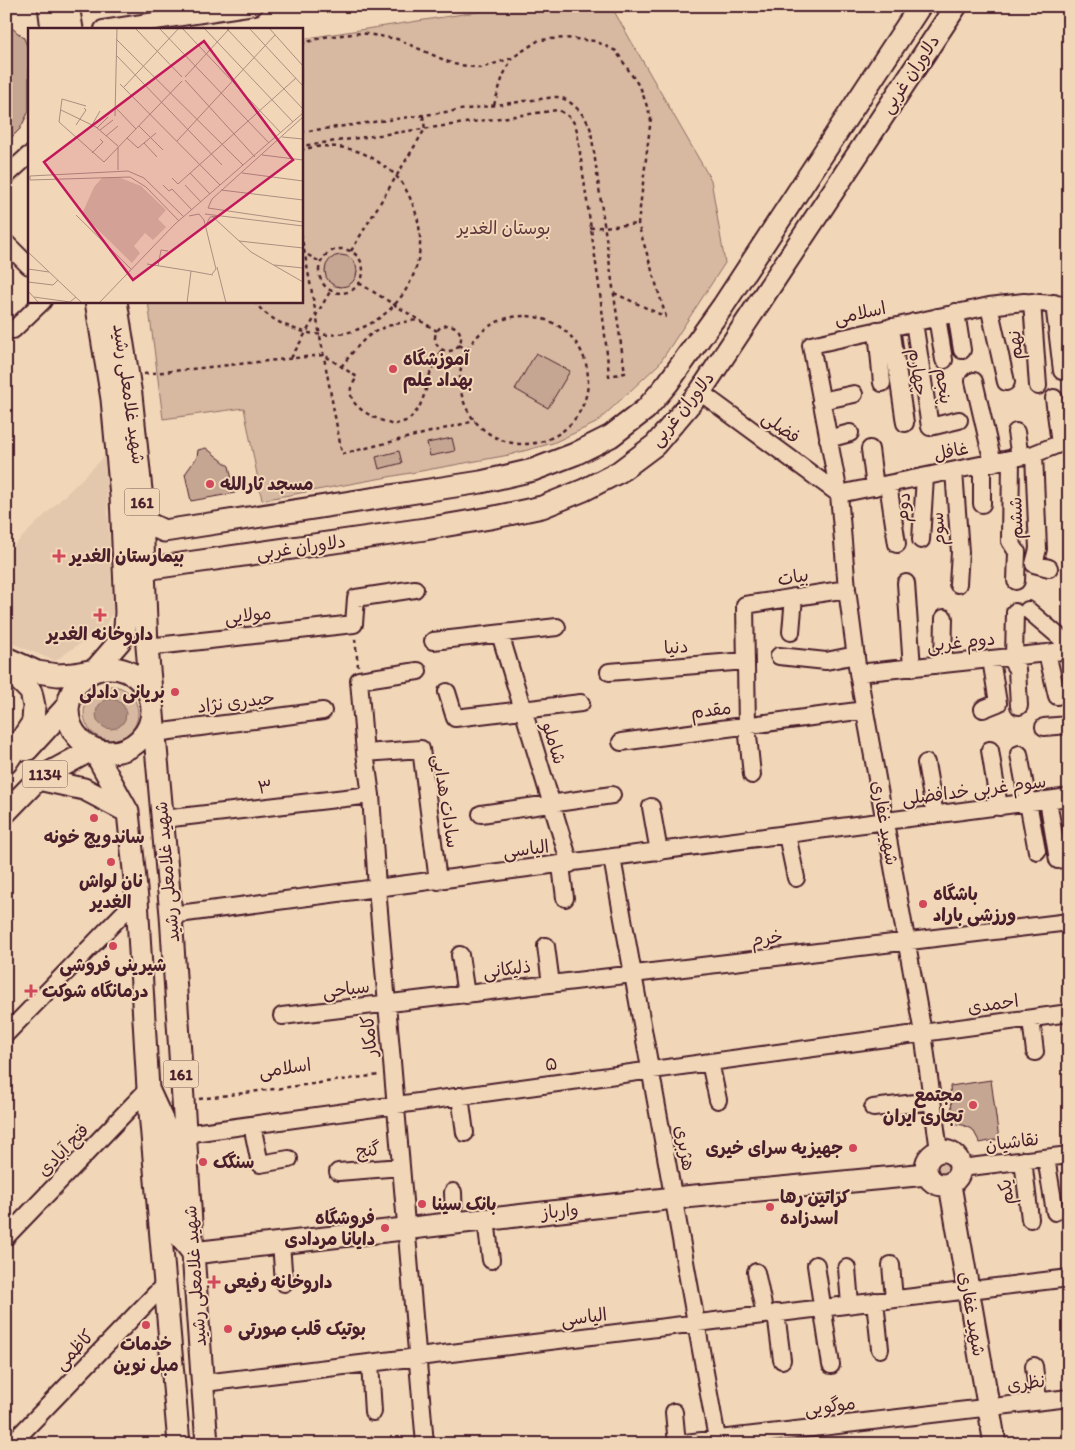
<svg xmlns="http://www.w3.org/2000/svg" width="1075" height="1450" font-family="Itim,'Playpen Sans Arabic',sans-serif">
  <style>
    .built { fill: #e4c8ad }
    .green { fill: #d6b9a0; stroke: #906c66 }
    .water { fill: #b19182; stroke: #88635f }
    .building { fill: #c5a693; stroke: #4a1f2b }
    .lines { fill: none; stroke-linecap: round; stroke-linejoin: round }
    .minor-casing { stroke: #4a1f2b; stroke-width: 20 }
    .major-casing { stroke: #4a1f2b; stroke-width: 25 }
    .path { stroke: #4a1f2b; stroke-width: 2.5; stroke-dasharray: 4 4; stroke-linecap: butt }
    .minor { stroke: #f1d7b8; stroke-width: 16 }
    .major { stroke: #f1d7b8; stroke-width: 21 }
    .poi-dot { fill: #d1495b; stroke: #f1d7b8; stroke-width: 2 }
    .labels { text-anchor: middle; stroke-width: 4; stroke-linejoin: round; paint-order: stroke }
    .shield { fill: #f1d7b8; stroke: #7c5655; stroke-width: 1 }
    .shield-label { font-size: 16px; font-weight: bold; fill: #4a1f2b }
    .street-label { font-size: 18px; fill: #4a1f2b; stroke: #f1d7b8 }
    .park-label { font-size: 18px; fill: #5f363d; stroke: #f1d7b8 }
    .poi-label { font-size: 18px; font-weight: bold; fill: #4a1f2b; stroke: #f1d7b8; text-anchor: start }
    .inset-road { fill: none; stroke: #ae8d80; stroke-width: 1 }
    .view { fill: #c2185b; fill-opacity: 0.15; stroke: #c2185b; stroke-width: 2.5 }
    .inset-edge { fill: none; stroke: #4a1f2b; stroke-width: 2.5 }
  </style>
  <rect width="100%" height="100%" fill="#f1d7b8"/>
  <filter id="ink" filterUnits="userSpaceOnUse"><feTurbulence type="fractalNoise" baseFrequency=".02" numOctaves="2"/><feDisplacementMap in="SourceGraphic" scale="10" xChannelSelector="R" yChannelSelector="G"/><feConvolveMatrix kernelMatrix="1 2 1 2 8 2 1 2 1" color-interpolation-filters="sRGB"/></filter>
  <g filter="url(#ink)">
    <!-- built -->
    <path class="built" d="M105 456 113 612 105 626 55 661 6 641V553Z"/>
    <!-- green -->
    <path class="green" d="M515 6H611L711 180 725 263 659 364 596 423 553 443 509 455 262 500 244 408 163 419 148 301H301V39Z
      M84 713a27 27 0 1 1 54 0a27 27 0 1 1-54 0Z
      M931 1169a12 12 0 1 1 24 0a12 12 0 1 1-24 0Z"/>
    <!-- water -->
    <path class="water" d="M96 714a15 15 0 1 1 30 0a15 15 0 1 1-30 0Z"/>
    <!-- building -->
    <path class="building" d="M6 23 24 38 29 51V111L20 129 6 143Z
      M325 271a16 16 0 1 1 32 0a16 16 0 1 1-32 0Z
      M536 353 570 371 548 408 515 389Z
      M452 438 455 451 430 456 427 443Z
      M206 448 229 466 235 493 191 501 185 474 197 457 198 450Z
      M399 451 402 463 379 469 376 457Z
      M991 1080 999 1139 980 1143 973 1130 963 1125 953 1124 950 1086Z"/>
    <g class="lines">
      <!-- minor casing -->
      <g class="minor-casing">
        <path id="minor" d="M103 29 254 6
          M6 176 29 155
          M6 243 29 266
          M1032 302 1038 386
          M1054 303 1062 371
          M989 306 1006 382
          M956 312 962 350
          M937 317 944 360
          M914 322 930 427 959 420
          M891 327 905 423
          M13 330 43 301
          M877 330 882 383
          M974 381 993 463
          M700 392 839 494
          M1054 398 1060 444
          M821 401 854 394
          M1016 432 1020 457
          M828 439 850 433
          M870 449 875 487
          M1034 454 1038 549 1034 564 1049 568
          M1011 459 1010 541 1017 552 1016 581
          M982 466V504
          M954 471 960 552 958 584
          M888 484 897 544
          M839 494 1034 454 1069 440
          M921 540 925 477
          M906 583 912 668
          M1028 610 1069 645
          M791 632 794 597
          M500 634 570 864
          M433 641 557 627
          M147 647 354 624 356 598 415 589
          M1047 653 1057 696
          M779 656 826 661 856 655
          M1009 657 1017 669 1019 706
          M1014 657 1015 612
          M943 664 944 618
          M418 671 359 680 365 753 371 795 377 888 425 1444
          M609 672 746 661
          M858 673 1047 653 1069 650
          M447 692 455 718 581 703
          M983 709 998 703 991 659
          M1044 727 1069 725
          M155 733 323 711
          M621 742 865 710
          M990 750 999 807
          M365 753 421 749 438 881
          M1019 754 1037 851
          M926 763 935 815
          M752 775 747 726 745 605 847 589
          M1048 800 1058 860
          M651 807 659 852
          M481 814 612 795
          M163 819 371 795
          M787 835 796 878
          M612 858 718 1444
          M561 865 565 898
          M171 915 1069 797
          M546 946 551 984
          M460 955 466 995
          M282 1016 1069 922
          M1031 1019 1035 1052
          M6 1034 137 899
          M710 1062 718 1100
          M460 1096 465 1133
          M873 1108 932 1101
          M252 1125 260 1164 289 1159
          M185 1134 1069 1013
          M939 1151 923 1033 858 673 847 589 839 494 811 345 989 306 1024 302 1069 305
          M1046 1158 1055 1212
          M1023 1160 1030 1219
          M961 1168 1069 1155
          M338 1172 401 1167
          M453 1192 454 1223
          M486 1220 491 1260
          M6 1237 148 1089
          M281 1243 284 1283
          M816 1265 831 1365
          M891 1265 894 1299
          M847 1268 850 1304
          M756 1272 765 1315
          M875 1301 880 1349
          M776 1313 782 1360
          M370 1363 373 1412
          M1034 1366 1038 1401
          M204 1383 1069 1278
          M674 1412 677 1444
          M11 1444 165 1284
          M676 1444 1069 1398"/>
      </g>
      <!-- major casing -->
      <g class="major-casing">
        <path id="major" d="M49 6 52 29
          M68 6 72 29
          M116 301 131 395 141 490 147 647 171 915 193 1253 207 1444
          M143 521 164 531 481 482 533 470 575 454 611 436 646 409 668 383 723 306 920 6
          M145 569 425 529 490 518 542 507 584 490 619 472 655 445 700 392 956 6
          M6 658 37 672 58 675 74 674 95 670 120 641 125 628 126 612 121 496 112 399 96 301
          M68 710a42 42 0 1 1 84 0a42 42 0 1 1-84 0Z
          M6 674 17 678 31 692 34 706 33 722 6 763
          M27 750 69 704
          M38 779 84 789 128 812
          M6 812 38 779 93 749 128 812 137 899 148 1089 179 1444
          M148 1089 169 1135 176 1231 193 1253 674 1198 927 1174
          M926 1168a17 17 0 1 1 34 0a17 17 0 1 1-34 0Z
          M950 1185 995 1444"/>
      </g>
      <!-- path -->
      <path class="path" d="M301 44 324 37 361 33 397 39 453 64 481 68 512 58 539 40 565 38 595 41 616 51 641 89 651 118 638 224 666 317
        M494 105 503 76 512 58
        M301 132 540 99C545 99 551 97 557 97 571 98 588 118 591 131L625 373 609 376C602 294 588 212 577 131 574 119 568 115 558 110L301 146
        M590 228 638 224
        M301 234 342 454 475 421
        M319 271a22 22 0 1 1 44 0a22 22 0 1 1-44 0Z
        M301 251 320 262
        M351 251 425 129 423 116
        M359 283 437 331
        M614 293 666 317
        M254 301C265 316 280 324 298 330 373 355 443 278 413 205 409 195 404 184 396 176 392 171 386 168 381 164 360 147 327 142 301 150
        M460 380a64 64 0 1 1 128 0a64 64 0 1 1-128 0Z
        M435 338a13 13 0 1 1 26 0a13 13 0 1 1-26 0Z
        M459 345 468 350
        M291 358 331 290
        M341 367C367 333 375 326 417 320
        M144 374 324 355 357 377C355 380 352 385 351 388 347 409 378 419 393 425L409 420 419 408 425 393 431 370 442 349
        M355 639 358 666
        M199 1099 379 1075"/>
      <!-- minor -->
      <use href="#minor" class="minor"/>
      <!-- major -->
      <use href="#major" class="major"/>
    </g>
  </g>
  <!-- markers -->
  <g class="poi-dot">
    <circle cx="393" cy="369" r="5"/>
    <circle cx="210" cy="484" r="5"/>
    <path d="M56.5 548.5h5v5h5v5h-5v5h-5v-5h-5v-5h5z"/>
    <path d="M97.5 607.5h5v5h5v5h-5v5h-5v-5h-5v-5h5z"/>
    <circle cx="175" cy="692" r="5"/>
    <circle cx="94" cy="818" r="5"/>
    <circle cx="111" cy="862" r="5"/>
    <circle cx="923" cy="904" r="5"/>
    <circle cx="113" cy="946" r="5"/>
    <path d="M28.5 983.5h5v5h5v5h-5v5h-5v-5h-5v-5h5z"/>
    <circle cx="973" cy="1105" r="5"/>
    <circle cx="853" cy="1148" r="5"/>
    <circle cx="203" cy="1162" r="5"/>
    <circle cx="422" cy="1204" r="5"/>
    <circle cx="770" cy="1207" r="5"/>
    <circle cx="385" cy="1228" r="5"/>
    <path d="M211.5 1274.5h5v5h5v5h-5v5h-5v-5h-5v-5h5z"/>
    <circle cx="146" cy="1325" r="5"/>
    <circle cx="228" cy="1329" r="5"/>
  </g>
  <g class="labels">
    <!-- shield labels -->
    <g class="shield">
      <rect x="124.5" y="488.5" width="35" height="27" rx="4"/>
      <rect x="22.5" y="760.5" width="45" height="27" rx="4"/>
      <rect x="163.5" y="1060.5" width="35" height="27" rx="4"/>
    </g>
    <g class="shield-label">
      <text x="142" y="508">161</text>
      <text x="45" y="780">1134</text>
      <text x="181" y="1080">161</text>
    </g>
    <!-- street labels -->
    <g class="street-label">
      <text transform="translate(910 74) rotate(-56)" y="6">دلاوران غربی</text>
      <text transform="translate(860 313) rotate(-12)" y="6">اسلامی</text>
      <text transform="translate(1015 345) rotate(-94)" y="6">نهم</text>
      <text transform="translate(918 372) rotate(82)" y="6">چهارم</text>
      <text transform="translate(944 386) rotate(82)" y="6">پنجم</text>
      <text transform="translate(129 394) rotate(82)" y="6">شهید غلامعلی رشید</text>
      <text transform="translate(682 409) rotate(-51)" y="6">دلاوران غربی</text>
      <text transform="translate(781 427) rotate(36)" y="6">فضلی</text>
      <text transform="translate(951 451) rotate(-11)" y="6">غافل</text>
      <text transform="translate(903 507) rotate(-86)" y="6">دوم</text>
      <text transform="translate(1016 518) rotate(-92)" y="6">ششم</text>
      <text transform="translate(938 529) rotate(-94)" y="6">سوم</text>
      <text transform="translate(301 547) rotate(-8)" y="6">دلاوران غربی</text>
      <text transform="translate(793 577) rotate(-9)" y="6">بیات</text>
      <text transform="translate(248 615) rotate(-6)" y="6">مولایی</text>
      <text transform="translate(961 642) rotate(-6)" y="6">دوم غربی</text>
      <text transform="translate(676 647) rotate(-5)" y="6">دنیا</text>
      <text transform="translate(236 702) rotate(-7)" y="6">حیدری نژاد</text>
      <text transform="translate(711 710) rotate(-7)" y="6">مقدم</text>
      <text transform="translate(554 743) rotate(73)" y="6">شاملو</text>
      <text transform="translate(265 787) rotate(-6)" y="6">۳</text>
      <text transform="translate(974 790) rotate(-7)" y="6">سوم غربی خدافضلی</text>
      <text transform="translate(446 801) rotate(81)" y="6">سادات هدایی</text>
      <text transform="translate(885 823) rotate(80)" y="6">شهید غفاری</text>
      <text transform="translate(526 849) rotate(-7)" y="6">الیاسی</text>
      <text transform="translate(167 872) rotate(-95)" y="6">شهید غلامعلی رشید</text>
      <text transform="translate(767 938) rotate(-7)" y="6">خرم</text>
      <text transform="translate(507 969) rotate(-7)" y="6">ذلیکانی</text>
      <text transform="translate(346 989) rotate(-7)" y="6">سیاحی</text>
      <text transform="translate(993 1004) rotate(-8)" y="6">احمدی</text>
      <text transform="translate(369 1036) rotate(-95)" y="6">کامکار</text>
      <text transform="translate(551 1064) rotate(-8)" y="6">۵</text>
      <text transform="translate(285 1068) rotate(-8)" y="6">اسلامی</text>
      <text transform="translate(1012 1142) rotate(-7)" y="6">نقاشیان</text>
      <text transform="translate(685 1148) rotate(80)" y="6">هژبری</text>
      <text transform="translate(63 1150) rotate(-46)" y="6">فتح آبادی</text>
      <text transform="translate(368 1150) rotate(-5)" y="6">گنج</text>
      <text transform="translate(1006 1192) rotate(-97)" y="6">یکم</text>
      <text transform="translate(560 1211) rotate(-6)" y="6">وارباز</text>
      <text transform="translate(195 1276) rotate(-94)" y="6">شهید غلامعلی رشید</text>
      <text transform="translate(972 1314) rotate(80)" y="6">شهید غفاری</text>
      <text transform="translate(584 1317) rotate(-7)" y="6">الیاسی</text>
      <text transform="translate(74 1350) rotate(-46)" y="6">کاظمی</text>
      <text transform="translate(1026 1383) rotate(-7)" y="6">نظری</text>
      <text transform="translate(830 1406) rotate(-7)" y="6">موگویی</text>
    </g>
    <!-- park labels -->
    <g class="park-label">
      <text x="504" y="234">بوستان الغدیر</text>
    </g>
    <!-- poi labels -->
    <g class="poi-label">
      <text x="403" y="365">آموزشگاه<tspan x="403" dy="21">بهداد علم</tspan></text>
      <text x="220" y="490">مسجد ثارالله</text>
      <text x="70" y="562">بیمارستان الغدیر</text>
      <text x="100" y="640" text-anchor="middle">داروخانه الغدیر</text>
      <text x="165" y="698" text-anchor="end">بریانی دادلی</text>
      <text x="94" y="843" text-anchor="middle">ساندویچ خونه</text>
      <text x="111" y="887" text-anchor="middle">نان لواش<tspan x="111" dy="21">الغدیر</tspan></text>
      <text x="933" y="900">باشگاه<tspan x="933" dy="21">ورزشی باراد</tspan></text>
      <text x="113" y="971" text-anchor="middle">شیرینی فروشی</text>
      <text x="42" y="997">درمانگاه شوکت</text>
      <text x="963" y="1101" text-anchor="end">مجتمع<tspan x="963" dy="21">تجاری ایران</tspan></text>
      <text x="843" y="1154" text-anchor="end">جهیزیه سرای خیری</text>
      <text x="213" y="1168">سنگک</text>
      <text x="780" y="1203">کراتین رها<tspan x="780" dy="21">اسدزاده</tspan></text>
      <text x="432" y="1210">بانک سینا</text>
      <text x="375" y="1224" text-anchor="end">فروشگاه<tspan x="375" dy="21">دایانا مردادی</tspan></text>
      <text x="224" y="1288">داروخانه رفیعی</text>
      <text x="238" y="1335">بوتیک قلب صورتی</text>
      <text x="146" y="1350" text-anchor="middle">خدمات<tspan x="146" dy="21">مبل نوین</tspan></text>
    </g>
  </g>
  <!-- overview -->
  <g transform="translate(28 28)">
    <rect width="275" height="275" fill="#f1d7b8"/>
    <path d="M90 149 113 158 138 182 130 191 138 199 125 212 117 205 106 218 112 225 104 235 54 186 66 159 74 150Z" fill="#d6b9a0"/>
    <path class="inset-road" d="M107 0 154 49M131 0 241 115M154 0 253 105M176 0 265 94M221 0 275 58M241 0 275 38M199 1 275 81M88 11 215 137M88 27 194 137M157 49 202 0M157 52 227 129M92 56 192 157M96 59 151 0M58 78 34 71 31 94 76 134 154 53M88 80 108 101M33 82 68 99 90 118M87 88 89 0M275 89 184 171 180 180 275 194M48 97 58 82 56 80M64 97 72 83M111 98 135 122M69 100 80 89M72 102 85 92M78 108 90 98M254 109 275 111M99 110 110 120 128 105M149 113 247 7M116 115 129 129M90 119V142M64 125 75 114 72 111M234 127 275 132M162 145 182 166M214 145 275 153M144 150 150 156 268 50M2 152V148L100 143 116 150 156 189M2 152 102 149 118 159 151 193M135 157 141 163 144 161 164 182M157 157 173 174M193 162 275 172M177 186 275 198M48 187 103 241M161 188 171 186 176 192 188 241 184 246M184 188 223 224 275 254M179 195 182 189 192 188M211 213 275 220M0 224 54 275M119 236 163 243M246 237 275 240M130 238 133 222 140 223M189 239 198 275M0 241 21 244M0 254 25 257 30 252M0 263 11 275M6 269 42 274 48 269M71 275 147 196 275 85M159 275 163 243 185 247"/>
    <path class="view" d="M176 13 265 132 105 252 16 134Z"/>
    <rect width="275" height="275" class="inset-edge"/>
  </g>
  <!-- margin -->
  <rect width="1075" height="1450" fill="none" stroke="#f1d7b8" stroke-width="25"/>
  <rect x="12" y="12" width="1050" height="1425" fill="none" stroke="#4a1f2b" stroke-width="2" filter="url(#ink)"/>
</svg>
